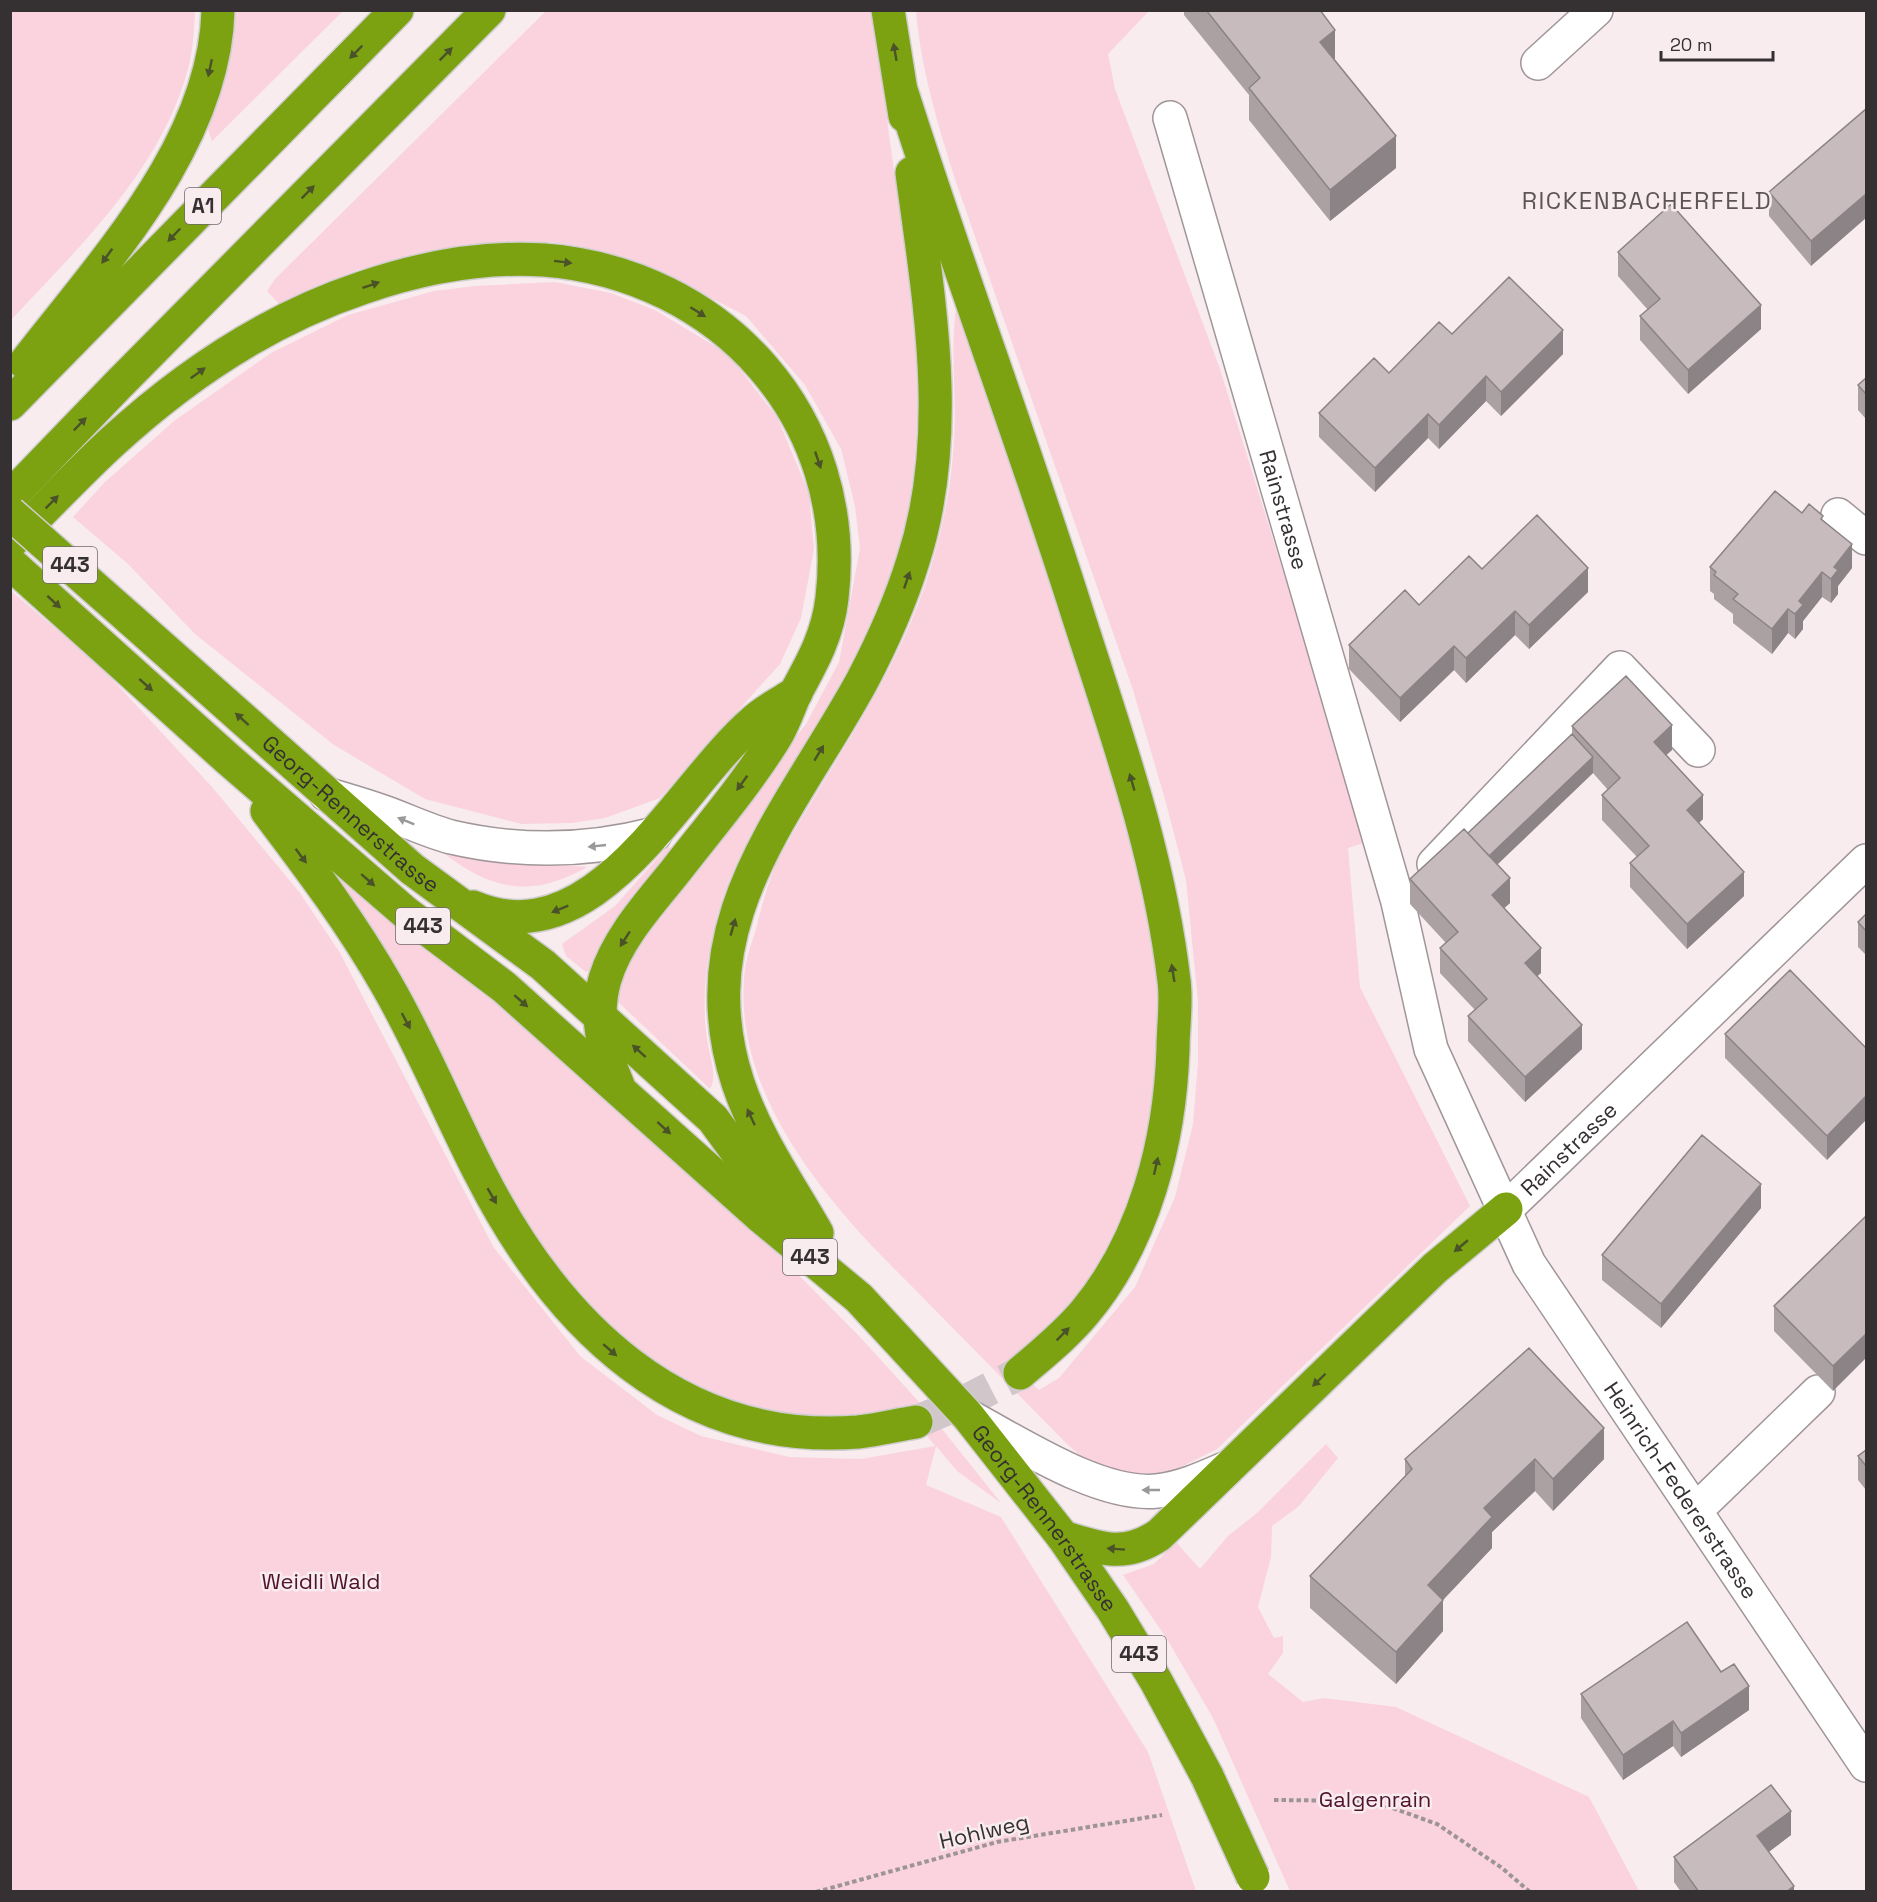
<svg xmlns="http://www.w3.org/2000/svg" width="1877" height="1902" font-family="'Space Grotesk',sans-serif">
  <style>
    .green { fill: #fad3de }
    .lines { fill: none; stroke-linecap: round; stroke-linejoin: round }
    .highway-tunnel { stroke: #d1c6c9; stroke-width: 33; stroke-dasharray: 33 16; stroke-linecap: butt }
    .minor-casing { stroke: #a09699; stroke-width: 36 }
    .highway-casing { stroke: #cfcdce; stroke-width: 36 }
    .path { stroke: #9d9497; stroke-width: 4; stroke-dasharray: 4.5 3; stroke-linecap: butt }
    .minor { stroke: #fff; stroke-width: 33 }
    .highway { stroke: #7ca212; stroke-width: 33 }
    .highway-bridge-casing { stroke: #cfcdce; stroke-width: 36; stroke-linecap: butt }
    .highway-bridge { stroke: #7ca212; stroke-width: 33 }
    .wall { fill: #aba1a3 }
    .shaded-wall { fill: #8b8385 }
    .building { fill: #c7bbbe; stroke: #8b8385; stroke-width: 1.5 }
    .oneway { fill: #4a5228 }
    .oneway2 { fill: #9a9898 }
    .labels { text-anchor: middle; stroke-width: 5; stroke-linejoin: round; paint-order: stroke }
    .shield { fill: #f8ecef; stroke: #70686b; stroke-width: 1.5 }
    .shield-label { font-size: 21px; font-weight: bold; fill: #353032 }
    .street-label { font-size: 22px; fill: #353032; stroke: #f8ecef }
    .park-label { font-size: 22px; fill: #51132d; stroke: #f8ecef }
    .neighbourhood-label { font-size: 24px; letter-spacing: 1.5px; fill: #5e5457; stroke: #f8ecef }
  </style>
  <rect width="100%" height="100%" fill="#f8ecef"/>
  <!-- green -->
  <path class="green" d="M11 10 195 11C194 30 193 51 188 69 161 170 79 247 11 320Z
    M231 11H343L212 141 208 129 231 42Z
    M546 11H876C880 52 884 94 889 135 909 278 938 426 894 568 890 582 882 596 876 610 859 650 839 688 816 725 784 779 748 830 726 889 709 935 700 991 707 1039 709 1055 718 1075 710 1089L616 1000 625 965 655 916 806 724 839 662 860 548 855 506 841 449 805 385 746 316 648 266 584 247 550 242 438 249 357 270 281 306 267 291 275 279Z
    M916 11H1149L1108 54 1115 89 1220 369 1326 709 1375 839 1348 848 1360 987 1470 1206 1217 1449 1167 1474 1129 1473 1091 1465 1067 1444 870 1244C802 1170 732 1075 745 969 747 955 752 942 756 929 762 905 769 878 780 856 829 768 889 686 923 591 940 543 951 492 954 441 957 396 950 353 956 308L961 311 1143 855 1162 1021 1149 1159 1097 1278 1011 1364 1039 1390 1059 1378 1135 1287 1175 1197 1193 1124 1198 1063V1001L1186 880 1166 803 1133 690 956 182C938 125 921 70 916 11Z
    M555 282 611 293 655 310 728 354 777 417 809 493 814 549 801 618 780 664 660 798 605 818 572 823 522 824 425 799 334 745 195 634 128 564 73 517 105 482 174 421 271 353 348 315 434 291 475 286Z
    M10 590 99 665 213 788 300 893 340 953 494 1248 580 1356 657 1415 701 1436 789 1457 861 1459 935 1446 908 1411 837 1424 728 1405 619 1341 543 1253 326 866 398 928 505 1003 755 1231 860 1337 930 1414 1001 1503 957 1471 936 1446 926 1485 1001 1517 1148 1752 1196 1891H11Z
    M668 846 672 849 592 968 586 972 566 956 562 944 615 906Z
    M446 855 587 867C533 898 494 891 446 855Z
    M1326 1444 1338 1458 1299 1506 1272 1526 1271 1557 1258 1607 1274 1638 1283 1636V1653L1268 1674 1303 1702 1324 1698 1396 1707 1589 1797 1639 1891H1290L1213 1718 1167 1639 1123 1575 1154 1564 1176 1542 1200 1569 1228 1536 1257 1513Z"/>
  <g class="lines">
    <!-- highway-tunnel -->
    <path class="highway-tunnel" d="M916 1422 968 1400 1020 1373"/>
    <!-- minor casing -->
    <g class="minor-casing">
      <g id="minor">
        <path d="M1538 63 1596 10"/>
        <path id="s1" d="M1170 118 1398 902 1431 1049 1529 1264 1866 1765"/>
        <path d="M1838 515 1866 538"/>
        <path d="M326 794C345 800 364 805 383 812 406 820 428 831 451 837 520 853 586 852 655 834"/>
        <path d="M1434 864 1620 668 1698 750"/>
        <path id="s2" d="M1506 1209 1866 861"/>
        <path d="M968 1416C1019 1443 1100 1497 1157 1491 1182 1488 1204 1478 1227 1468"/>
        <path d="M1696 1510 1818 1392"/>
      </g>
    </g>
    <!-- highway casing -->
    <g class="highway-casing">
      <g id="highway">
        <path d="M888 10 905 116"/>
        <path d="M902 93C957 266 1021 436 1076 609 1115 731 1159 852 1174 981 1177 1003 1173 1027 1173 1049 1170 1141 1145 1240 1085 1312 1066 1335 1042 1354 1020 1373"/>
        <path d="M25 363C103 262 215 144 218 10"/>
        <path d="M10 404 397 10"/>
        <path d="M10 497 119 384 489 10"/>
        <path d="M10 543C44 510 77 474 112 442 184 376 269 319 362 288 420 268 483 256 544 260 722 274 853 419 832 598 828 634 813 661 796 692 789 707 784 724 775 738 746 785 708 829 674 873 648 905 617 939 605 979 594 1017 603 1050 618 1085"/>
        <path id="s3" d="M10 563 228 759 406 913 504 987 760 1216 859 1298 968 1416 1063 1537 1113 1610 1156 1681 1207 1776"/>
        <path id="s4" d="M129 618 412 869 543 965 713 1119 745 1163 787 1204"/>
        <path d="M267 811C310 868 353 925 388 987 423 1048 449 1113 481 1175 557 1324 679 1446 858 1432 877 1430 897 1425 916 1422"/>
        <path d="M473 907C597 959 677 787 754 721 766 710 782 702 796 693"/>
        <path d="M817 1233C789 1184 756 1137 738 1083 685 921 790 813 862 681 882 643 900 603 913 561 954 435 929 301 912 173"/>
        <path d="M1063 1537C1100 1549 1125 1558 1159 1535L1435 1268 1506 1209"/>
      </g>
    </g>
    <!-- path -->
    <path class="path" d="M1274 1800 1373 1801 1437 1824 1502 1868 1530 1892
      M816 1892 997 1842 1162 1815"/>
    <!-- minor -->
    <use href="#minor" class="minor"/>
    <!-- highway -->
    <use href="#highway" class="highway"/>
    <!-- highway-bridge casing -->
    <g class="highway-bridge-casing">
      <path id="highway-bridge" d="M10 513 129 618
        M1207 1776 1253 1877"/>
    </g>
    <!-- highway-bridge -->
    <use href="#highway-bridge" class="highway-bridge"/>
  </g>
  <!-- wall -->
  <path class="wall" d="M1184 10H1320L1335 60 1396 168 1330 221 1249 120V95L1184 15Z
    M1866 109 1811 266 1769 216V192Z
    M1618 252 1761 329 1688 394 1640 340V316L1648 310 1618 276Z
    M1452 334 1563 354 1501 416 1486 401 1439 449 1428 438 1375 492 1319 437V413L1389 373Z
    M1866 378V419L1858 410V385Z
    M1802 513 1823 520 1852 568 1838 586V594L1831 603 1822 597 1803 621V629L1795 639 1788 633 1772 654 1733 623V614L1714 599V594L1710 591V567Z
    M1482 569 1588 592 1529 649 1515 635 1466 683 1454 670 1400 722 1349 669V645Z
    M1572 726 1672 750 1666 755 1703 819 1699 823 1744 896 1687 949 1630 887V863L1637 857 1602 820V795L1608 790 1593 773 1497 865 1510 903 1504 908 1541 973 1537 976 1582 1049 1525 1102 1468 1041V1016L1475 1010 1440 973V948L1446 943 1410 904V879L1468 833 1572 734Z
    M1866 914V955L1858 947V922Z
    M1725 1034 1866 1048 1827 1160 1725 1058Z
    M1761 1208 1661 1328 1602 1280V1255Z
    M1866 1216 1833 1391 1774 1331V1306Z
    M1866 1450V1490L1858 1480V1456Z
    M1405 1459H1604L1553 1511 1535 1491 1492 1532V1548L1443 1600V1631L1396 1684 1310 1608V1576L1405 1476Z
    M1721 1672 1749 1710 1681 1757 1673 1746 1623 1780 1581 1718V1694Z
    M1791 1835 1768 1852 1794 1892H1681L1674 1882V1857Z"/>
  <!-- shaded-wall -->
  <path class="shaded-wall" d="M1335 30V62L1320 42Z
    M1396 136V168L1330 221V190Z
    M1866 194V218L1811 266V241Z
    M1761 305V329L1688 394V370Z
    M1563 330V354L1501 416V392Z
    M1486 376V401L1439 449V425Z
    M1428 414V438L1375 492V468Z
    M1852 544V568L1838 586V594L1831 603V579L1834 567Z
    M1588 568V592L1529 649V625Z
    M1822 572V597L1803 621V629L1795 639V614L1799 601Z
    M1788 609V633L1772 654V629Z
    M1515 611V635L1466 683V658Z
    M1454 646V670L1400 722V698Z
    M1672 725V750L1654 766V742Z
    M1593 757V773L1485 876V860Z
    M1703 795V819L1687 834V810Z
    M1744 872V896L1687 949V924Z
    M1510 878V903L1492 919V895Z
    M1541 948V973L1525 987V963Z
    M1582 1025V1049L1525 1102V1077Z
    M1866 1096V1120L1827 1160V1136Z
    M1761 1184V1208L1661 1328V1304Z
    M1866 1334V1358L1833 1391V1366Z
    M1604 1428V1459L1553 1511V1479Z
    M1535 1459V1491L1492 1532V1548L1443 1600V1631L1396 1684V1652L1428 1585 1484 1508Z
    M1749 1686V1710L1681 1757V1733Z
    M1673 1721V1746L1623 1780V1755Z
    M1791 1811V1835L1757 1861V1836Z
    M1794 1886V1892H1786Z"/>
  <!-- building -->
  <path class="building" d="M1206 10H1320L1335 30 1320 42 1396 136 1330 190 1249 88 1260 78Z
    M1866 109V194L1811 241 1769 192Z
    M1671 204 1761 305 1688 370 1640 316 1660 299 1618 252Z
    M1509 277 1563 330 1501 392 1486 376 1439 425 1428 414 1375 468 1319 413 1374 358 1389 373 1439 322 1452 334Z
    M1866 378V394L1858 385Z
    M1775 491 1802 513 1809 504 1823 516 1821 519 1852 544 1834 567 1838 570 1831 579 1822 572 1799 601 1803 605 1795 614 1788 609 1772 629 1733 599 1738 594 1714 575 1716 572 1710 567Z
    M1537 515 1588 568 1529 625 1515 611 1466 658 1454 646 1400 698 1349 645 1405 590 1419 605 1469 556 1482 569Z
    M1626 676 1672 725 1654 742 1703 795 1687 810 1744 872 1687 924 1630 863 1649 846 1602 795 1620 778 1572 726Z
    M1572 734 1593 757 1489 856 1468 833Z
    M1464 829 1510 878 1492 895 1541 948 1525 963 1582 1025 1525 1077 1468 1016 1487 999 1440 948 1458 932 1410 879Z
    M1866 914V931L1858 922Z
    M1790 970 1866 1048V1096L1827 1136 1725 1034Z
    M1702 1135 1761 1184 1661 1304 1602 1255Z
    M1866 1216V1334L1833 1366 1774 1306Z
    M1529 1348 1604 1428 1553 1479 1535 1459 1484 1508 1492 1517 1428 1585 1443 1600 1396 1652 1310 1576 1412 1469 1405 1459Z
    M1866 1450V1466L1858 1456Z
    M1687 1622 1721 1672 1734 1664 1749 1686 1681 1733 1673 1721 1623 1755 1581 1694Z
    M1771 1785 1791 1811 1757 1836 1794 1886 1786 1892H1699L1674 1857Z"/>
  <!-- one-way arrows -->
  <defs><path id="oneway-solid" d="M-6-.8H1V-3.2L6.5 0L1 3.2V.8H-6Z" transform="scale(1.5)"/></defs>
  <g class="oneway">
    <use href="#oneway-solid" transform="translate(356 52) rotate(135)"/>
    <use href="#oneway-solid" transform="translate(895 52) rotate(-100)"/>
    <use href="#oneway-solid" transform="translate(446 54) rotate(-45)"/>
    <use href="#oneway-solid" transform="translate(210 68) rotate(102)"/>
    <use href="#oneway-solid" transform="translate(308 192) rotate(-45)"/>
    <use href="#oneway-solid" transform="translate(174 235) rotate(134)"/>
    <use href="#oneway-solid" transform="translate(107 256) rotate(126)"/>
    <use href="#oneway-solid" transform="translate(563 262) rotate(7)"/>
    <use href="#oneway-solid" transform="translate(371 285) rotate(-19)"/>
    <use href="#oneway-solid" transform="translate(698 312) rotate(32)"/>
    <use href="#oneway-solid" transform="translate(198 373) rotate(-36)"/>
    <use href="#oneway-solid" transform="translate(80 424) rotate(-46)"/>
    <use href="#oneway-solid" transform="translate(818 460) rotate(71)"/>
    <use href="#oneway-solid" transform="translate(52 502) rotate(-45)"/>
    <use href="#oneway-solid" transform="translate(907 580) rotate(-71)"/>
    <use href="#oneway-solid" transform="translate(54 602) rotate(42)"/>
    <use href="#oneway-solid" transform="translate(146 685) rotate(42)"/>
    <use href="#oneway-solid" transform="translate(242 719) rotate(-138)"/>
    <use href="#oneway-solid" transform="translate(819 753) rotate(-59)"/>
    <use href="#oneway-solid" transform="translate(1132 782) rotate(-106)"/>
    <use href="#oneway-solid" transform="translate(742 783) rotate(126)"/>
    <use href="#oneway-solid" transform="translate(301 856) rotate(53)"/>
    <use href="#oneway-solid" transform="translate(368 880) rotate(41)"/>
    <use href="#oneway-solid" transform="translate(560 909) rotate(158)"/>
    <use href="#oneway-solid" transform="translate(733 927) rotate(-74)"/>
    <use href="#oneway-solid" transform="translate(625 939) rotate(123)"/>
    <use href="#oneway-solid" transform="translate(1173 973) rotate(-99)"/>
    <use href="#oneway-solid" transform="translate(521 1001) rotate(41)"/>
    <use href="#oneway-solid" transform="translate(406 1021) rotate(62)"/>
    <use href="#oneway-solid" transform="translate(639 1051) rotate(-138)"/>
    <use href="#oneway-solid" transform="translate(751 1117) rotate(-115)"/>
    <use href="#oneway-solid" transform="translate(664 1128) rotate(42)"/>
    <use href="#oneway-solid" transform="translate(1156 1166) rotate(-77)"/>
    <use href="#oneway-solid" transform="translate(492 1196) rotate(60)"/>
    <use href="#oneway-solid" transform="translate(1461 1246) rotate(140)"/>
    <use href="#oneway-solid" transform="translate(1063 1334) rotate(-45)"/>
    <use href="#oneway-solid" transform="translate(610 1350) rotate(41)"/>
    <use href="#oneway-solid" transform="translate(1319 1380) rotate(136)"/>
    <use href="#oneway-solid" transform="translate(1116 1549) rotate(-176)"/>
  </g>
  <g class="oneway2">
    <use href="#oneway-solid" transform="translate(406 821) rotate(-158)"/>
    <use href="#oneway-solid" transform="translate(597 846) rotate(174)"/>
    <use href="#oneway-solid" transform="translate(1151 1490) rotate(-180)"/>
  </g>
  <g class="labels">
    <!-- shield labels -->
    <g class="shield">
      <rect x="185" y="188" width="36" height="36" rx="4.5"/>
      <rect x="43" y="547" width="54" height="36" rx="4.5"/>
      <rect x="396" y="908" width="54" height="36" rx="4.5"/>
      <rect x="783" y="1239" width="54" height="36" rx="4.5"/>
      <rect x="1112" y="1636" width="54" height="36" rx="4.5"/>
    </g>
    <g class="shield-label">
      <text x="203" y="213">A1</text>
      <text x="70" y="572">443</text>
      <text x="423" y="933">443</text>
      <text x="810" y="1264">443</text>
      <text x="1139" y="1661">443</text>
    </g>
    <!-- street labels -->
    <g class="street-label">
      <text dy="8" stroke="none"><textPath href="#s1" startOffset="408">Rainstrasse</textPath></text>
      <text dy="8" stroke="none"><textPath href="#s4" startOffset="296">Georg-Rennerstrasse</textPath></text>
      <text dy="8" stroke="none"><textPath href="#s2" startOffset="87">Rainstrasse</textPath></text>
      <text dy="8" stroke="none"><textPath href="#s1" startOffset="1476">Heinrich-Federerstrasse</textPath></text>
      <text dy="8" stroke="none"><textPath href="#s3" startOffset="1412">Georg-Rennerstrasse</textPath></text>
      <text transform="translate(984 1831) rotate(-13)" y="8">Hohlweg</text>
    </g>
    <!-- park labels -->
    <g class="park-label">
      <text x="321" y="1589">Weidli Wald</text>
      <text x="1375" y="1807">Galgenrain</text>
    </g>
    <!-- neighbourhood labels -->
    <g class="neighbourhood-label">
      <text x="1647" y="209">RICKENBACHERFELD</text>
    </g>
  </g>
  <!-- border -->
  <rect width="1877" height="1902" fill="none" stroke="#353032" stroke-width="24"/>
  <!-- scale -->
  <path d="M1661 51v9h112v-9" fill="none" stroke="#353032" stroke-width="3"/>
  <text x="1670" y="51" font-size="18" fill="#353032" stroke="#f8ecef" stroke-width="4.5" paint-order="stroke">20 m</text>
</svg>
